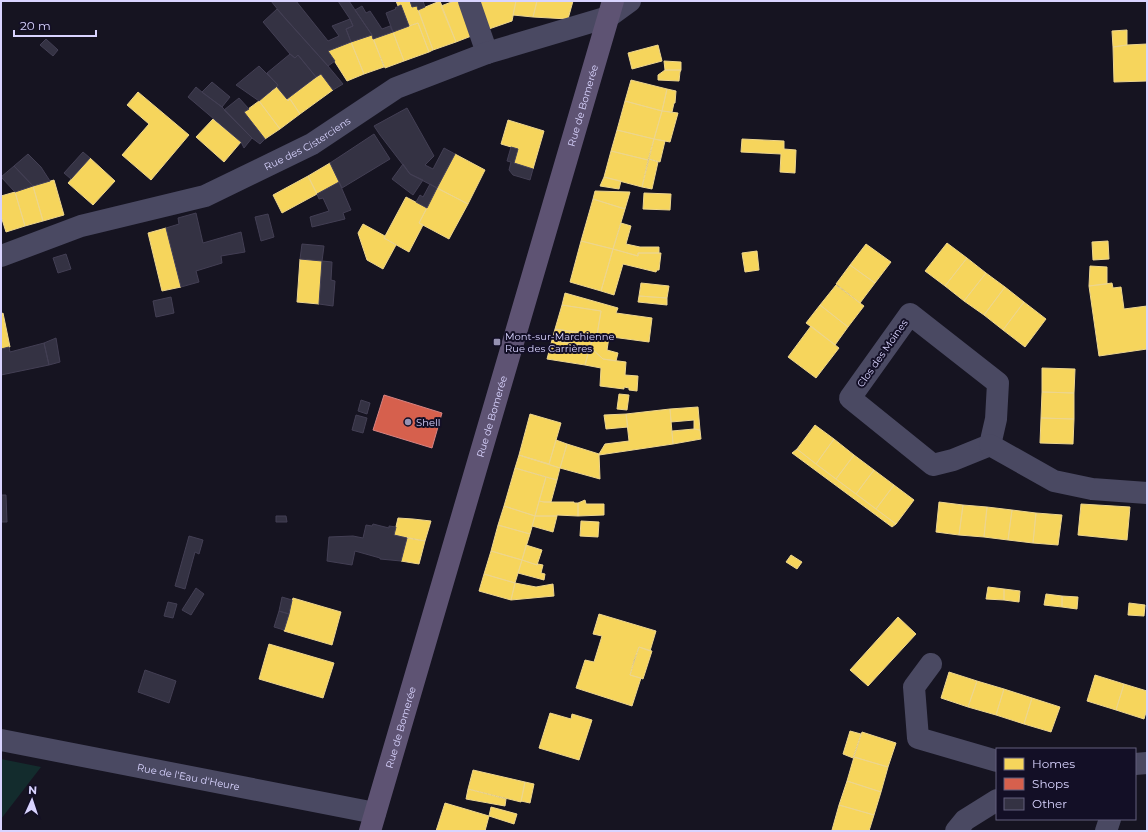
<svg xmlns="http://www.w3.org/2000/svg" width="1148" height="832" font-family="Montserrat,sans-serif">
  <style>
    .green { fill: #132c2d }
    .homes { fill: #f6d55c; stroke: #edd58d }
    .shops { fill: #d6604d; stroke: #d78382 }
    .building { fill: #343243; stroke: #433f54 }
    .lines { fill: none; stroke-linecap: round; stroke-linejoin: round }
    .street { stroke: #4a4962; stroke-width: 22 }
    .primary { stroke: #5e5373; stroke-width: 22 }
    .poi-dot { fill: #9591b1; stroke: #130f26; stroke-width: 1.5 }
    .labels { text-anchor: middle; stroke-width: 4; stroke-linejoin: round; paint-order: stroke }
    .street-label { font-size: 10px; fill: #d9d4ff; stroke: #130f26 }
    .poi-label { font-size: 10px; fill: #d9d4ff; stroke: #130f26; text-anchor: start }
  </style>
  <rect width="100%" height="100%" fill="#161421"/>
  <!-- green -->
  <path class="green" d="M1 759 41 767 1 819Z"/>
  <!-- homes -->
  <path class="homes" d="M396 1H410L412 7 417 6 433 50 429 52 418 23 409 26 401 5 398 6Z
    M440 1 456 42 433 50 418 10Z
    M454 1H462L474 35 456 42 441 6Z
    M475 1H516L512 21 486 30Z
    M516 1H537L533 17 513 15Z
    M537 1H573L568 19 533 17Z
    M418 23 429 52 404 61 393 32Z
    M1127 30V45L1113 47 1112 31Z
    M393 32 404 61 385 68 373 39Z
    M372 35 384 67 364 74 351 42Z
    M351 42 364 74 347 81 328 51Z
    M1147 44V81L1114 82 1113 47 1127 45Z
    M658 45 662 61 632 69 628 53Z
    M664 61 681 62V70H665Z
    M665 70H681L680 72 679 81 658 80V75Z
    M321 74 333 90 300 114 290 99 288 101 287 99Z
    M631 80 667 89 662 111 625 101Z
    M277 87 288 101 290 99 300 114 280 129 259 101Z
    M667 89 676 91 675 103H674L672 112 662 111Z
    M138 92 189 135 151 180 122 155 149 124 127 105Z
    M259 101 280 129 265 139 244 112Z
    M625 101 662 111 654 139 617 130Z
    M662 111 678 113 670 142 654 139Z
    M213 119 241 142 224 162 196 137Z
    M508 120 544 131 533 169 514 163 518 149 501 144Z
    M617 130 654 139 648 160 611 151Z
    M654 139 665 141 660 162 649 159Z
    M742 139 784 141V149L796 150 795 173 780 172 781 154 741 152Z
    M611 151 648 160 642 187 604 177Z
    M455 154 485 170 468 204 437 188Z
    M90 158 115 181 93 205 68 183Z
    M649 159 658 162 652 189 642 187Z
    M330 163 339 182 317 194 308 176Z
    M308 176 317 194 282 213 273 195Z
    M604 177 621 181 619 189 600 186Z
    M54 180 64 215 43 221 33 186Z
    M33 186 43 221 25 226 15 192Z
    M437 188 468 204 449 239 419 223Z
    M595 191 630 192 625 209 593 199Z
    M15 192 25 226 6 232 1 216V196Z
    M644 193 671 194 670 210 643 209Z
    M406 197 427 208 419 223 423 225 409 252 384 238Z
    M593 199 625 209 613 249 581 241Z
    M621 223 631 226 626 244 640 247H659V253H638V256L613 249Z
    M363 224 385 236 384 238 396 245 383 269 367 260 358 233Z
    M166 228 181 287 162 291 148 233Z
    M581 241 613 249 601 291 570 282Z
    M1108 241 1109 259 1093 260 1092 242Z
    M947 243 967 258 945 286 925 271Z
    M866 244 891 262 875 283 850 265Z
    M613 249 638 256V253H661L659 270H657L656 272 623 264 614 295 601 291Z
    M757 251 759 270 745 272 742 253Z
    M967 258 986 273 964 301 945 286Z
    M300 259 322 261 319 304 297 302Z
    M850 265 875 283 860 303 836 284Z
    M1090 266 1107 267V284L1089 286Z
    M986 273 1005 287 984 315 964 301Z
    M641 283 669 286 667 298 639 296Z
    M1112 283 1113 288 1121 287 1124 309 1147 306V349L1099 356 1089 286Z
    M836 285 864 306 848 327 820 305Z
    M1005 287 1024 302 1003 330 984 315Z
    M565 293 618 308 616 313 652 318 649 342 597 335 601 311 562 305Z
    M639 296 667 298V305L638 302Z
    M1024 302 1046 319 1025 347 1003 330Z
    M562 305 601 311 597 335 555 329Z
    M820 305 848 327 835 345 806 323Z
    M3 313 10 347 1 349V314Z
    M811 326 839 348 816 378 788 357Z
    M555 329 594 335 590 347 552 340Z
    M594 335 609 337 607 350 618 353 616 361 603 359 590 347Z
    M552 340 590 347 585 365 547 359Z
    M590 347 603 359 626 362 625 375 638 376 637 391 629 390V388L624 387V389L600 386 601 368 585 365Z
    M1042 368 1075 369 1074 393 1042 392Z
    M1042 392 1074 393V419L1041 418Z
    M619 394 629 395 627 410 617 409Z
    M698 407 700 430 694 429V420L671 422 670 409Z
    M670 409 673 444 599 455V454L605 444 629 441 626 414Z
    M530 414 561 423 549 464 519 455Z
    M626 414 628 427 606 429 604 415Z
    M1041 418 1074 419 1073 444 1040 443Z
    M815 425 834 439 816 464 797 449Z
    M694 429 700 430 701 439 673 444 672 431Z
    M834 439 854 455 836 479 816 464Z
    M556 440 567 444 560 468 522 456 549 464Z
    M567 444 599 454 600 479 560 468Z
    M797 449 816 464 896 524 892 527 792 453Z
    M519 455 560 468 557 480 515 468Z
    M854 455 874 470 856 494 836 479Z
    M515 468 546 477 535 516 504 506Z
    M874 470 894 485 876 509 856 494Z
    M546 477 557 480 551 502H544L539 501Z
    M894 485 914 500 896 524 876 509Z
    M585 500 586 504H604V515L578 516V503Z
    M539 501 544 502H574V503H578V516L557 515V516H535Z
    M939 502 963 505 959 535 936 532Z
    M1081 504 1130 507 1127 540 1078 535Z
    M963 505 987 507 984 537 959 535Z
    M504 506 535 516 530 534 498 525Z
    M987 507 1012 510 1008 540 984 537Z
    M1012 510 1036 513 1033 543 1008 540Z
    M1036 513 1062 515 1058 545 1033 543Z
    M535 516H557L553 532 532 526Z
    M398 518 413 519 431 521 425 541 394 535Z
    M581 521 599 522 598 537 580 536Z
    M498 525 530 534 522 560 491 551Z
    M407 538 425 541 419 564 401 561Z
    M526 545 542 550 537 565 522 560Z
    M491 551 522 560 515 583 484 574Z
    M791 555 802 562 797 569 786 562Z
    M522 560 537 565 538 564 543 565 541 573 545 574 544 580 518 573Z
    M484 574 515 583 511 600 479 591Z
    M515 583 536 587 553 584 554 596 511 600Z
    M988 587 1004 589V600L986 599Z
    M1004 589 1020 591 1019 602 1004 600Z
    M1046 594 1062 596V607L1044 605Z
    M1062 596 1078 597 1077 609 1062 607Z
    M293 598 341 612 332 645 284 631Z
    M1129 603 1145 605 1144 616 1128 615Z
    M599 614 656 631 650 651 639 647 634 660 630 675 641 678 632 706 576 688 585 660 594 662 602 636 593 634Z
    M898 617 916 634 868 686 850 670Z
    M269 644 334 663 323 698 259 679Z
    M639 647 652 651 643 679 630 675Z
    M949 672 977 681 968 707 941 698Z
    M1095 675 1124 684 1116 710 1087 701Z
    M977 681 1004 689 996 715 968 707Z
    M1124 684 1147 691V709L1144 719 1116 710Z
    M1004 689 1032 698 1024 724 996 715Z
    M1032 698 1060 707 1051 732 1024 724Z
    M550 713 571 719 572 714 592 720 579 760 539 748Z
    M850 731 861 734 853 758 843 754Z
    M862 732 896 743 888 767 854 757Z
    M854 757 888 767 881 792 847 781Z
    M473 770 525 782 521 802 468 789Z
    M847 781 881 792 874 815 839 805Z
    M525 782 534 784 530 803 521 801Z
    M468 789 506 799 505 806 466 799Z
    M445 803 489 816 485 831H436Z
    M839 805 874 815 869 831H835L832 830Z
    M491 807 517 814 514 824 489 816Z"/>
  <!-- shops -->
  <path class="shops" d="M384 395 442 413 432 448 373 430Z"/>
  <!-- building -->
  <path class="building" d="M271 1H296L328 41 339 36 332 26 350 19 353 26 346 29 351 42 328 51 335 61 328 66 283 16Z
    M338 1H349L372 35 351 42 346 29 353 26 350 19Z
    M410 1H423L425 7 418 10 417 6 412 7Z
    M401 5 409 26 393 32 386 13 396 9 395 8Z
    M362 6 366 13 370 11 382 29 390 26 393 32 373 39 372 35 355 10Z
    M277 9 328 66 343 84 333 90 321 74 316 77 298 55 295 58 290 54 263 22Z
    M46 39 58 50 53 56 40 45Z
    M290 54 295 58 298 55 316 77 287 99 277 87 278 85 267 73Z
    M259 66 278 85 259 101 236 85Z
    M212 82 230 97 222 107 202 92Z
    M196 87 203 93 222 107 252 138 244 148 241 142 188 97Z
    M239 98 249 109 244 112 265 139 260 144 252 138 224 110Z
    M407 108 434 156 425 165 433 169 444 148 455 154 437 188 410 174 380 135 374 126Z
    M374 134 390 159 342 188 330 163Z
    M511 147 518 149 514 163 533 169 530 180 513 175 509 170 511 162 507 161Z
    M83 152 90 158 71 179 64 173Z
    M28 154 41 167 50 181 33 186 14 166Z
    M403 164 410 174 423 180 413 195 392 179Z
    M14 166 33 186 15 192 1 177Z
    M339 182 351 210 343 213 345 219 312 227 310 217 329 211 323 198 319 199 317 194Z
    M430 184 437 188 427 208 416 202 420 195 423 197Z
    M196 213 203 243 241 232 245 252 221 256 222 263 196 271 199 282 181 287 166 228 179 224 178 218Z
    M268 214 274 237 261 241 255 217Z
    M302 244 324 246 322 261 300 259Z
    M66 254 71 269 58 273 53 258Z
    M322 261 332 262 331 280 335 281 333 306 319 304Z
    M171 297 174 313 156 317 153 301Z
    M56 338 60 362 49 365 44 343Z
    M44 343 49 365 1 375V349L9 347 10 352Z
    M361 400 370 403 367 414 358 411Z
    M356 415 367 418 363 433 352 430Z
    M1 495H6L7 522H1Z
    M276 516H286L287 522H276Z
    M373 524 389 528V526L396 527 394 535 407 538 401 561 380 559V558L355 551 352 565 327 561 329 537 353 536 363 538 366 525 372 526Z
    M189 536 203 540 199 554 195 552 185 589 175 586Z
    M196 588 204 594 191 615 182 610Z
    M282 597 292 600 289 614 279 611Z
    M168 602 177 604 173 618 164 616Z
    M279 611 289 614 284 630 274 627Z
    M145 670 176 681 169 703 138 692Z"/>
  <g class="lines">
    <!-- street -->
    <g class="street">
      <path d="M469 1 487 53"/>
      <path id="s1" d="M1 256 81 226 205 196 312 144 396 88 487 53 608 17 630 1"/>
      <path d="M910 314 998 383 996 419 990 445 953 460 933 465 850 398Z"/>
      <path d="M990 445 1054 481 1092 489 1147 493"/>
      <path d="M931 664 914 687 918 738 997 761"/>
      <path id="s2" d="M1 740 375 813"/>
      <path d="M1135 764 1147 763"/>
      <path d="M956 831 965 820 997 800"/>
      <path d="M1106 831 1110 819"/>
    </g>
    <!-- primary -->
    <path class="primary" id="s3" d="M370 831 613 1"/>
  </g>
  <!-- markers -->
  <g class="poi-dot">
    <rect x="493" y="338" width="8" height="8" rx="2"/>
    <circle cx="408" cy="422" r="4"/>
  </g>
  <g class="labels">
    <!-- street labels -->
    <g class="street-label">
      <text dy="4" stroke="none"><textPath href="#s3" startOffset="756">Rue de Bomerée</textPath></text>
      <text dy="4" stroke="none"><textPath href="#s1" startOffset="328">Rue des Cisterciens</textPath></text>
      <text transform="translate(882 353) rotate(-55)" y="4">Clos des Moines</text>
      <text dy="4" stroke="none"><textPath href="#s3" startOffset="432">Rue de Bomerée</textPath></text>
      <text dy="4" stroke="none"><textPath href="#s3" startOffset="108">Rue de Bomerée</textPath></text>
      <text dy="4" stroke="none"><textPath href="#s2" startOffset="191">Rue de l'Eau d'Heure</textPath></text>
    </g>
    <!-- poi labels -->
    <g class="poi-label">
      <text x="505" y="340">Mont-sur-Marchienne<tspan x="505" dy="12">Rue des Carrières</tspan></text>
      <text x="416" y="426">Shell</text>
    </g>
  </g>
  <!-- border -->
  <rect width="1148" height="832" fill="none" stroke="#d9d4ff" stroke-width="4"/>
  <!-- legend -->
  <rect x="996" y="748" width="140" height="72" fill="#130f26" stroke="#625e7d"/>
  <rect x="1004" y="758" width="20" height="12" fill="#f6d55c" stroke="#625e7d"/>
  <text x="1032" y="768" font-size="12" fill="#d9d4ff">Homes</text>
  <rect x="1004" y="778" width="20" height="12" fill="#d6604d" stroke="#625e7d"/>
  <text x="1032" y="788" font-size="12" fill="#d9d4ff">Shops</text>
  <rect x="1004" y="798" width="20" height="12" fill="#343243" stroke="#625e7d"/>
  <text x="1032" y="808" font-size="12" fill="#d9d4ff">Other</text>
  <!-- north arrow -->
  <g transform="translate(32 800) rotate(3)" stroke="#130f26" stroke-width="3" paint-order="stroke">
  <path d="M0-3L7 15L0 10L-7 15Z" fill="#d9d4ff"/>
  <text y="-6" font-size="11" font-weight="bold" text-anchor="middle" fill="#d9d4ff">N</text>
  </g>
  <!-- scale -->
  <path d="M14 30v6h82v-6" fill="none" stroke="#d9d4ff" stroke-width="2"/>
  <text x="20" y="30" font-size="12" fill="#d9d4ff" stroke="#130f26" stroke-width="3" paint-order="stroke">20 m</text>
</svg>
